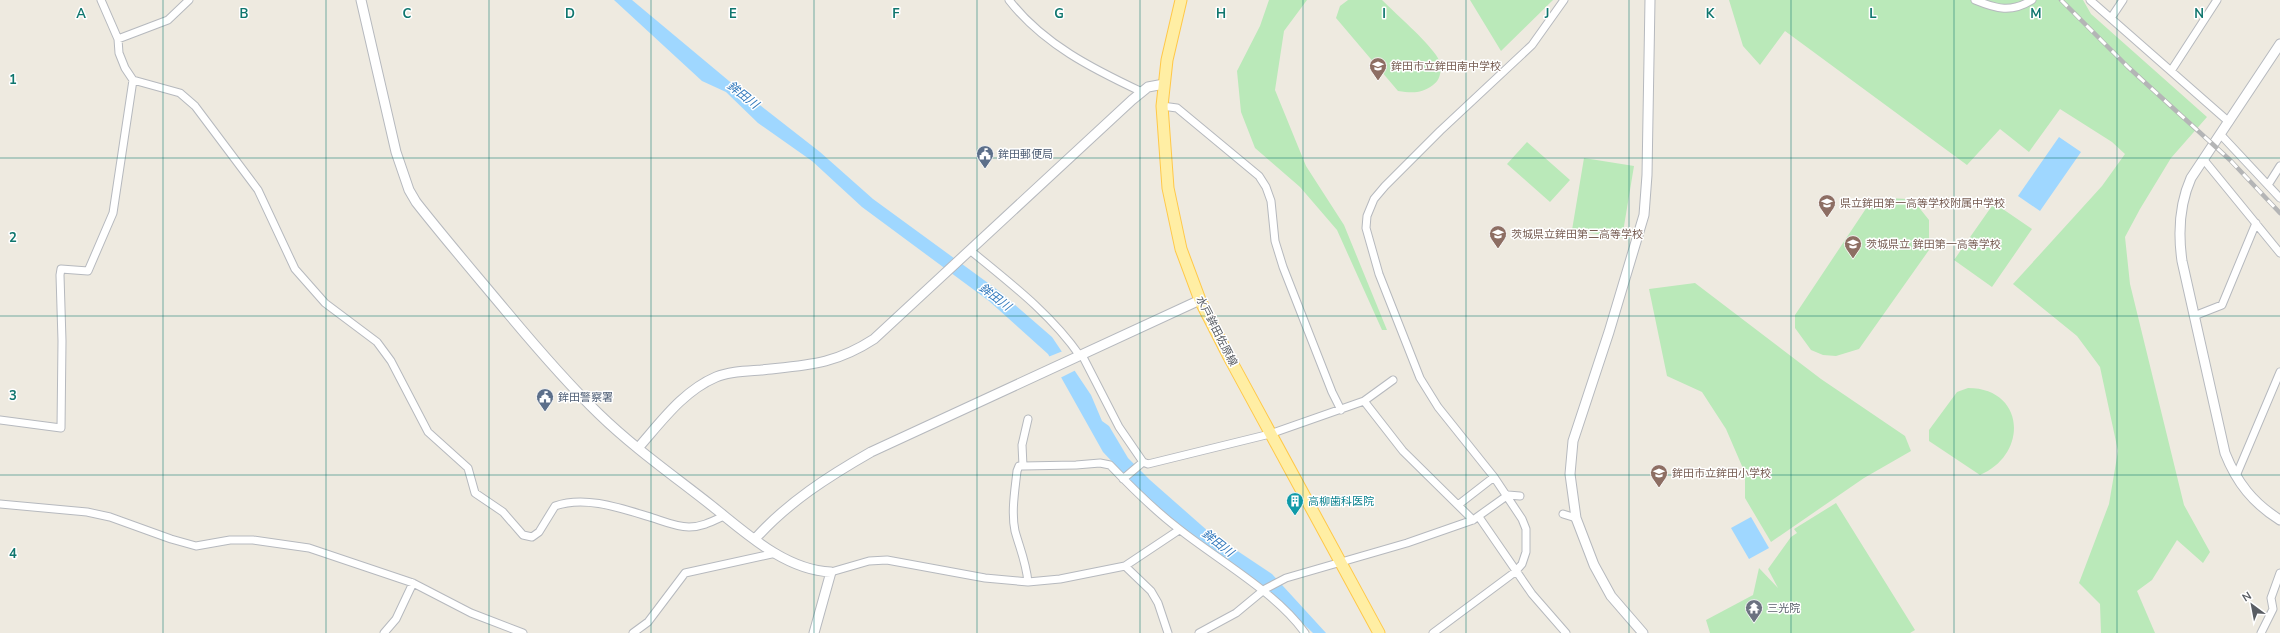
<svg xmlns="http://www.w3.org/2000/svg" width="2280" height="633" font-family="'Nunito Sans','Noto Sans JP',sans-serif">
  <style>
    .green { fill: #bae9b9 }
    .water { fill: #9fd7ff }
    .pier { fill: #eeeae0 }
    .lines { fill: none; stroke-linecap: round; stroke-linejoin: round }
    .minor-casing { stroke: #b6b9be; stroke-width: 9 }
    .tertiary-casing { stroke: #b6b9be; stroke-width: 11 }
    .primary-casing { stroke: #ffc848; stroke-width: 13 }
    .minor { stroke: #fff; stroke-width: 7 }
    .tertiary { stroke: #fff; stroke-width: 9 }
    .primary { stroke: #ffeea4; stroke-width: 11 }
    .rail-casing { stroke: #b4b5b6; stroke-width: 4.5 }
    .rail { stroke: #fff; stroke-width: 3; stroke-dasharray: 9; stroke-linecap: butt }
    .grid { fill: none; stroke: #0f766e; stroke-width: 1; stroke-opacity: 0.55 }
    .labels { text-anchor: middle; stroke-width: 3; stroke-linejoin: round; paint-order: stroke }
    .education-label { font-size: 11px; fill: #785e54; stroke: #fff; text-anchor: start }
    .service-label { font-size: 11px; fill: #4e5e75; stroke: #fff; text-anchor: start }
    .street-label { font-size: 11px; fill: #595d63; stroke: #fff }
    .culture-label { font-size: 11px; fill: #0d838f; stroke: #fff; text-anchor: start }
    .worship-label { font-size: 11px; fill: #5b616d; stroke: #fff; text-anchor: start }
    .water-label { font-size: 12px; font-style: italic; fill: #3178bc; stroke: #fff }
    .grid-label { font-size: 13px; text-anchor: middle; font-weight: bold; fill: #0f766e; stroke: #fff; stroke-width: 3; stroke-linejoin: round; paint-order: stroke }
  </style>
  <rect width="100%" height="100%" fill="#eeeae0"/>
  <!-- green -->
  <path class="green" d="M1269 0H1307L1284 31 1275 90 1306 166 1344 225 1387 330H1382L1337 230 1300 187 1255 148 1241 112 1237 71 1260 26Z
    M1348 0H1382C1398 16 1424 38 1436 55 1443 64 1442 79 1433 85 1421 94 1412 93 1398 91L1336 18 1340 6Z
    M1470 0H1553L1501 51Z
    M1729 0H2083L2091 14 2207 117 2171 158 2140 209 2125 237 2130 284 2184 505 2210 552 2203 563 2177 540 2152 580 2137 591 2155 633H2101L2100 604 2079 583 2109 504 2118 451 2100 367 2077 336 2013 284 2102 186 2125 154 2112 142 2060 109 2029 152 2000 129 1967 165 1785 31 1760 65 1743 46Z
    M1527 142 1570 180 1550 202 1507 164Z
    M1584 158 1634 166 1622 238 1572 230Z
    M1890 198 1906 199 1917 205 1929 220V250L1859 349 1836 356 1823 355 1811 350 1795 328V315L1867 207 1880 201Z
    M1994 203 2032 229 1992 287 1954 260Z
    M1695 283 1821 379 1905 436 1911 451 1864 478 1771 542 1745 498V473L1726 429 1702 392 1667 376 1649 289Z
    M1968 388C2025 388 2029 454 1980 475L1929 441V430L1957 392Z
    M1836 503 1915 630 1910 633H1710L1706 620 1753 595 1759 568 1778 588 1768 569 1791 537 1797 533 1794 529Z"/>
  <!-- water -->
  <path class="water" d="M614 0H632L729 81 820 152 873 199 999 291 1052 337 1091 395 1102 421 1109 426 1128 458 1150 480 1209 532 1272 574 1326 633H1313L1293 614 1155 507 1103 452 1048 354 989 301 862 207 812 161 758 123 726 92 702 81Z
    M2059 137 2081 152 2040 211 2018 196Z
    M1751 517 1769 548 1749 559 1731 528Z"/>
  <!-- pier -->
  <path class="pier" d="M1063 351 1076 370 1060 378 1048 357Z"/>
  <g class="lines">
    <!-- minor casing -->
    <g class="minor-casing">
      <path id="minor" d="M101 0 118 39 119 53 125 68 133 80 180 93 195 106 258 190 295 269 325 303 377 342 391 361 428 432 468 468 475 493 503 512 523 535 532 537 539 532 555 506C586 495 623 509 653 518 665 522 677 527 689 527 702 527 713 521 724 516
        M1009 0C1043 44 1093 69 1142 92
        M1975 0C1997 9 2011 13 2032 0
        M2090 0 2229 122
        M2111 18 2123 0
        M118 39 168 20 189 0
        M2171 71 2217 0
        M1162 106 1177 108 1259 176 1266 187 1271 201 1275 241 1283 267 1332 392 1341 410
        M2221 135 2280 198
        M2204 160 2280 253
        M2268 185 2280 166
        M971 251C1010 283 1051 314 1080 356
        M2194 316 2222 305 2256 223
        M1082 355 1119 427 1143 462 1148 464 1270 434 1364 401 1403 451 1473 520
        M1364 401 1393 380
        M1028 419 1022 445 1023 466H1019L1017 471C1015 490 1011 512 1015 531 1020 549 1026 562 1028 582
        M0 420 61 428 62 341 60 275 61 269 88 271 113 213 133 80
        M1023 466 1076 465 1100 463 1110 465C1132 488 1154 510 1179 529 1218 560 1277 593 1305 633
        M2236 476 2280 372
        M1123 479 1143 462
        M0 504 87 512 110 517 171 539 196 546 230 540H253L309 548 413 583 471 613 523 633
        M1458 505 1494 477
        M1563 514 1576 518
        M1479 517 1532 594 1566 633
        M1125 566 1151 591 1158 603 1168 633
        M831 572 869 561 887 560 985 578 1028 582 1060 579 1125 566 1179 530
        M384 633 396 619 413 583
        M633 633 648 622 685 573 776 553
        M1199 633 1236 613 1265 589 1286 578 1407 543 1473 520 1508 495 1520 496
        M1433 633 1515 572 1522 564 1526 552V529L1522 519 1494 477 1438 407 1420 378 1379 274 1366 228 1367 216 1374 199 1385 186 1440 131 1532 45 1564 0
        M2261 633 2273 609 2271 598 2280 573"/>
    </g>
    <!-- tertiary casing -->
    <g class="tertiary-casing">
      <path id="tertiary" d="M361 0 396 152 409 190 416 202C445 239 476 275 506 311 536 347 566 382 599 414 634 448 674 476 712 506 746 533 785 570 831 572L814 633
        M2280 44 2191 178C2179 205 2178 233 2182 261L2225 453C2237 483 2253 503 2280 520
        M638 448C661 422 683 391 716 377 730 371 747 371 761 370 807 365 834 365 874 339L1132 100 1148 87 1164 84
        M755 539C788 502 829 476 871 452L1200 300
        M1643 633 1611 596 1594 565 1576 518 1570 474 1573 441 1609 332 1644 215 1647 175 1650 0"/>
    </g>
    <!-- primary casing -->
    <g class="primary-casing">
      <path id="primary" d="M1181 0 1167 60 1162 106 1168 188 1181 249 1200 300 1229 357 1379 633"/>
    </g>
    <!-- minor -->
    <use href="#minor" class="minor"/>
    <!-- tertiary -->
    <use href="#tertiary" class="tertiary"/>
    <!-- primary -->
    <use href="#primary" class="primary"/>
    <!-- rail casing -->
    <g class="rail-casing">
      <path id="rail" d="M2061 0 2128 67 2230 160 2280 213"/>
    </g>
    <!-- rail -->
    <use href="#rail" class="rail"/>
  </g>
  <!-- grid -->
  <path class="grid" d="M163 0V633M326 0V633M489 0V633M651 0V633M814 0V633M977 0V633M1140 0V633M1303 0V633M1466 0V633M1629 0V633M1791 0V633M1954 0V633M2117 0V633M0 158H2280M0 316H2280M0 475H2280"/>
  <!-- icons -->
  <defs>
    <g id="school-pin" transform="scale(0.9)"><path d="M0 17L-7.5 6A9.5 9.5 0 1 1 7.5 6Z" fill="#8d6e63" stroke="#fff"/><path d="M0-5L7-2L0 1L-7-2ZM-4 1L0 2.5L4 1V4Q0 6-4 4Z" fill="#fff"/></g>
    <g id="civic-pin" transform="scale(0.9)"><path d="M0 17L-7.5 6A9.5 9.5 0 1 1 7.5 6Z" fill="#5c6f8a" stroke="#fff"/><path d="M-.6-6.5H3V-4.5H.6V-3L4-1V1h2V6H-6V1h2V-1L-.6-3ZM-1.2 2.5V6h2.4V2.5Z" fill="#fff"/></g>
    <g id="building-pin" transform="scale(0.9)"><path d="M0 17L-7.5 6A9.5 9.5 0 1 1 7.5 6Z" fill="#0f9aa8" stroke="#fff"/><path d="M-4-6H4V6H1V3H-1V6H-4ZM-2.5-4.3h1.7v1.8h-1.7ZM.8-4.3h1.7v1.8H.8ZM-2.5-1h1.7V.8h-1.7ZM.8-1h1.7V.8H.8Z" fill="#fff"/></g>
    <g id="temple-pin" transform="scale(0.9)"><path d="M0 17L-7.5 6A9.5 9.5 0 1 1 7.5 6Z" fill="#6b7280" stroke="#fff"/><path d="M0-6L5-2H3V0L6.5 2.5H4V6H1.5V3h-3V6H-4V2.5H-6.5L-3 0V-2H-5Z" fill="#fff"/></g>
  </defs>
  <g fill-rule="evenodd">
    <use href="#school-pin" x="1378" y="66"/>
    <use href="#civic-pin" x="985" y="154"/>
    <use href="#school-pin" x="1827" y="203"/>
    <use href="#school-pin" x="1498" y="234"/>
    <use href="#school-pin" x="1853" y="244"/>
    <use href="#civic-pin" x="545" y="397"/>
    <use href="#school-pin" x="1659" y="473"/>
    <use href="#building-pin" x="1295" y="501"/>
    <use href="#temple-pin" x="1754" y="608"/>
  </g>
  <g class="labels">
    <!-- education labels -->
    <g class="education-label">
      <text x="1391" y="70">鉾田市立鉾田南中学校</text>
      <text x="1840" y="207">県立鉾田第一高等学校附属中学校</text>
      <text x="1511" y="238">茨城県立鉾田第二高等学校</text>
      <text x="1866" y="248">茨城県立 鉾田第一高等学校</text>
      <text x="1672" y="477">鉾田市立鉾田小学校</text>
    </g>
    <!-- service labels -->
    <g class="service-label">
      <text x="998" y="158">鉾田郵便局</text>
      <text x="558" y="401">鉾田警察署</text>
    </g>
    <!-- street labels -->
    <g class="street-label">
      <text transform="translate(1217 331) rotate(63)" y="4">水戸鉾田佐原線</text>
    </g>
    <!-- culture labels -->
    <g class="culture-label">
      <text x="1308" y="505">高柳歯科医院</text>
    </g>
    <!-- worship labels -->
    <g class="worship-label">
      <text x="1767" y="612">三光院</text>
    </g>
    <!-- water labels -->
    <g class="water-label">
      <text transform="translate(743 95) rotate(38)" y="4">鉾田川</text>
      <text transform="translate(995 297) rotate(37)" y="4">鉾田川</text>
      <text transform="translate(1218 543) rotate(38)" y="4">鉾田川</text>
    </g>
  </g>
  <g class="grid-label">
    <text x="81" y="18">A</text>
    <text x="244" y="18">B</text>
    <text x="407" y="18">C</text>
    <text x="570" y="18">D</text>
    <text x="733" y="18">E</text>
    <text x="896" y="18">F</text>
    <text x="1059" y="18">G</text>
    <text x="1221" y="18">H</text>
    <text x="1384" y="18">I</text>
    <text x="1547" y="18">J</text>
    <text x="1710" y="18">K</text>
    <text x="1873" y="18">L</text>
    <text x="2036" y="18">M</text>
    <text x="2199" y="18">N</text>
    <text x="13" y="84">1</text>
    <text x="13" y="242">2</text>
    <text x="13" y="400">3</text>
    <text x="13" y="558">4</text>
  </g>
  <!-- north arrow -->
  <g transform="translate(2252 605) rotate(328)" stroke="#ffffff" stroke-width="3" paint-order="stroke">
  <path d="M0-3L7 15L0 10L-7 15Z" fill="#595d63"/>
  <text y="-6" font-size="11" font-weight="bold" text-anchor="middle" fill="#595d63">N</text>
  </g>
</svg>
